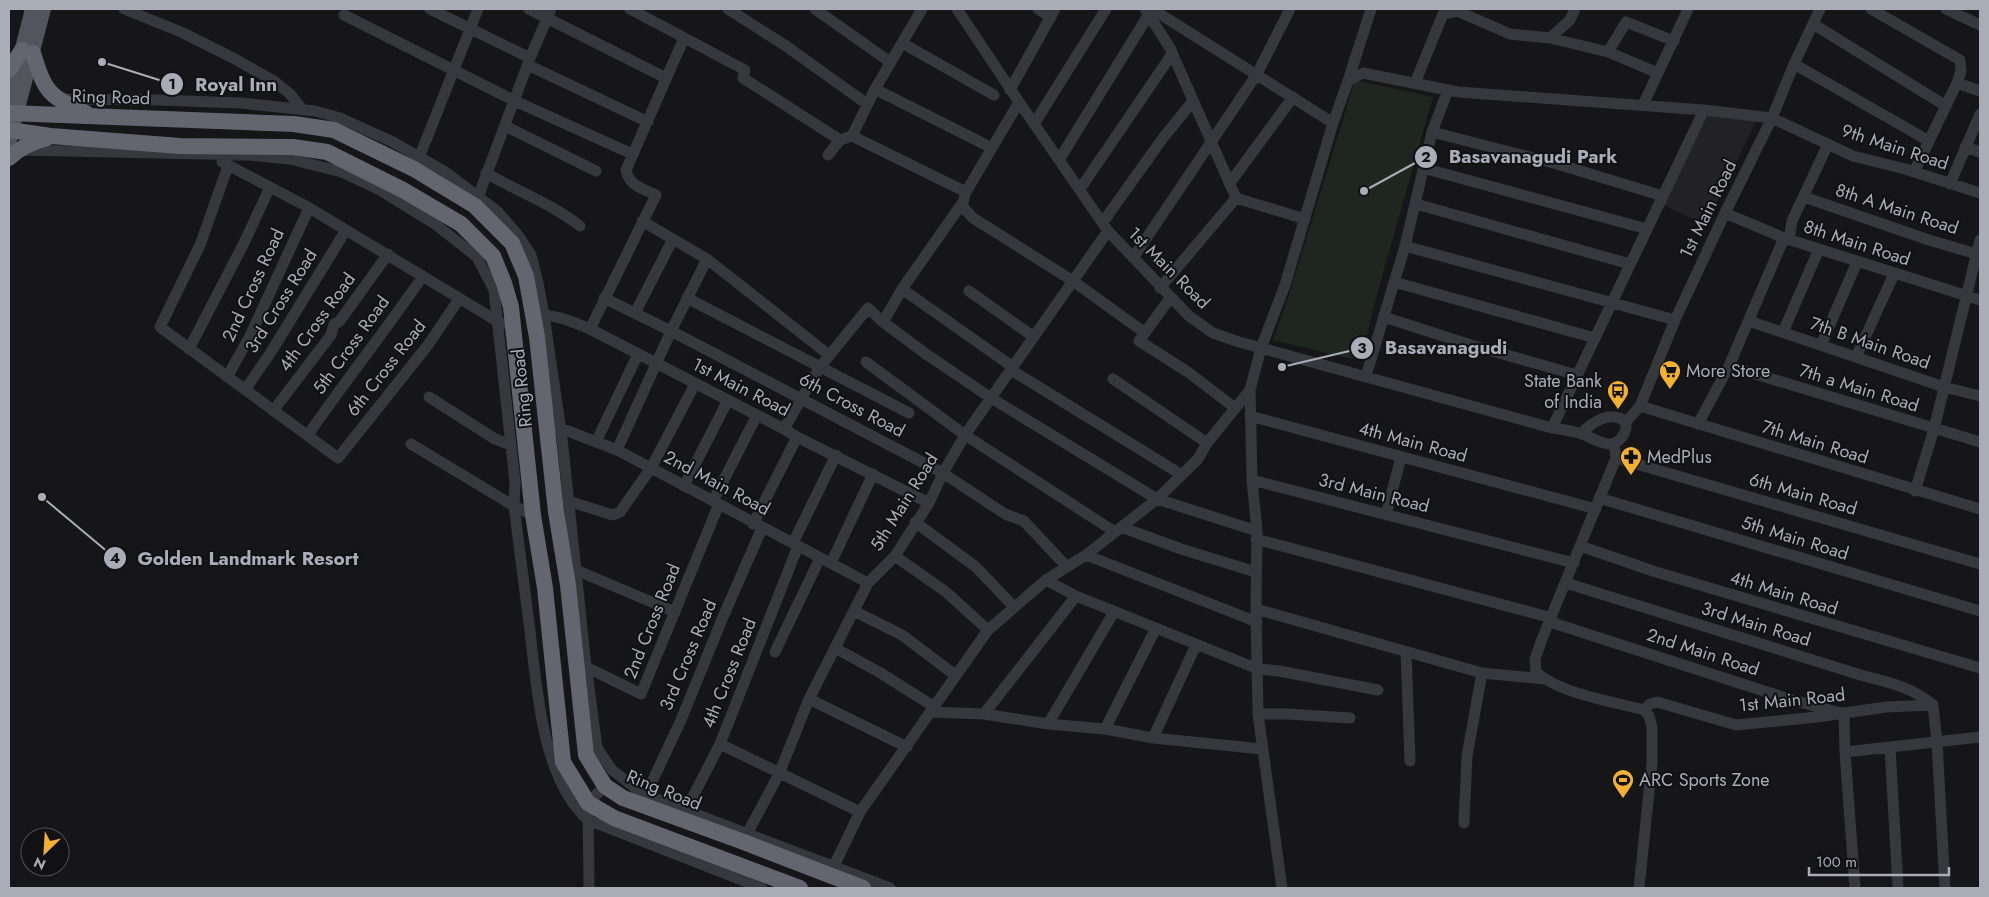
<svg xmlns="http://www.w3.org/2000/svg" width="1989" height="897" font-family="Jost,sans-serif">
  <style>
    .built { fill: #222225 }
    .green { fill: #1e261f }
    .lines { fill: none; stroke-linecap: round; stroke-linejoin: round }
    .minor { stroke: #37383d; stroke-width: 11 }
    .major { stroke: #53555c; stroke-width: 14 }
    .highway { stroke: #63666e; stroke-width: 16 }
    .labels { text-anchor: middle; stroke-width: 4; stroke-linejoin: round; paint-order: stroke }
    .street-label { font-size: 18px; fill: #a8adb8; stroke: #111113 }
    .poi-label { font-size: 18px; fill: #a8adb8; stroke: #111113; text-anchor: start }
    .leader { fill: none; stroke: #a8adb8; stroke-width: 2 }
    .callout-dot { fill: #a8adb8; stroke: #111113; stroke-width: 2 }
    .mark-label { font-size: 15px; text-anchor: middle; font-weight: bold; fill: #111 }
    .callout-label { font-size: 19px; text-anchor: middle; font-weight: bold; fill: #a8adb8; stroke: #111113; stroke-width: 4; stroke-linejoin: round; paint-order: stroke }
  </style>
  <rect width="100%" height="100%" fill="#161618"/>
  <!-- built -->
  <path class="built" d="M1707 115 1756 121 1706 225 1663 205Z"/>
  <!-- green -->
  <path class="green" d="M1355 80 1433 97 1376 298 1361 361 1273 340 1290 292Z"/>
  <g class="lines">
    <!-- minor -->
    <path class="minor" d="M124 9 181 32 235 59 274 81 290 94 302 109
      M430 9 530 58
      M529 9 666 78
      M630 9 745 70 743 78 840 140
      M728 9 786 46 867 104
      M815 9 890 62
      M957 9 1019 102 1108 231 1189 316 1213 333 1239 342 1552 428C1561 429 1571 431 1579 433 1593 437 1611 453 1622 437 1626 432 1626 428 1626 422 1611 410 1593 421 1581 434
      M1038 9 1051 17
      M1145 9 1170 48 1236 198
      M1152 9 1333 123
      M1871 9 1960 60 1961 71 1957 83 1914 172
      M1946 9 1980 25
      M344 15 515 101 632 154
      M1813 24 1946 106
      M1550 38 1608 52 1658 73
      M902 43 994 95
      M1608 52 1626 22 1674 41
      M1794 64 1929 141
      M528 65 648 122
      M1348 81 1371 9
      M1415 83 1443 14 1457 11 1510 34 1550 38 1570 20 1575 9
      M1957 83 1980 91
      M875 89 992 148
      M1010 90 1055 9
      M61 99 159 100 241 103 315 111 340 118 391 141 444 171 498 212 518 235 531 255 538 283 544 315 562 438 585 657 597 748 612 770 643 794 890 888
      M1019 102 966 192 963 202V207L973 218 1073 281 1145 333
      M1643 105 1688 9
      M1034 124 1106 9
      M505 126 596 171
      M1432 132 1557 164 1663 196
      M852 136 966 192
      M1965 147 1980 152
      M20 150 250 155 290 159 342 172 380 190 435 224 477 257 494 290 515 482 514 506C519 548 525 589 530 631 537 689 542 779 588 820L762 888
      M828 155 840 140 852 136 875 89 922 9
      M419 158 478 9
      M1059 160 1149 14
      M222 162 306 206 502 324
      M228 166 200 245 160 327 338 458 428 345 459 299
      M1423 168 1647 229
      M486 173C517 191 552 204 580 226
      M1230 183 1293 97
      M1950 184 1980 114
      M1080 189 1172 54
      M478 197 530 58 551 9
      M1804 197 1929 240 1980 255
      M1236 198 1305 219
      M1416 204 1630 264
      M1725 213 1784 238 1980 300
      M642 221 707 259 829 355
      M1103 222 1163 138 1193 101
      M1789 240 1792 221 1828 144
      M1405 246 1675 320
      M1133 258 1257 74 1290 9
      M1394 282 1595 338
      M1160 288 1236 198
      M902 289 1013 367
      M969 291 1034 337
      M604 298 671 331 943 473 1005 514 1024 521 1066 566
      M687 298 909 413
      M1170 298 1139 341 1188 372 1235 408
      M635 313 673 239
      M537 316C554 313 575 323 590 329L784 429 797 437 929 503
      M1384 317 1471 345 1577 375
      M1749 321 1944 387 1980 396
      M883 322 902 289 963 202
      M590 329 656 195C642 188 629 186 626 170L684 38
      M1783 332 1819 249
      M1821 345 1857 262
      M189 349 244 243 270 187
      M1856 357 1894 274
      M866 362 965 435 1115 532
      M1729 366 1980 442
      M1011 370 1182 475
      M1366 376 1405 246 1432 132 1448 90
      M227 377 249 338 309 208
      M1113 379 1207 443
      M245 390 271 352 346 230
      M429 397 495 439 511 445
      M1640 406 1980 509
      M273 411 331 335 334 324 339 322 388 254
      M1250 416 1596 509
      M1626 422 1640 406 1675 320 1725 213 1772 118 1794 64 1820 9
      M1698 424 1729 366 1784 238
      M555 426 617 450 868 583
      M1552 428 1704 110
      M784 429 819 368 868 308 883 322 926 354 991 398 1157 499 1257 531
      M308 435C345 381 386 330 423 276
      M596 442 638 354
      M411 444 514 506 533 515
      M1614 444 1616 458 1542 639 1535 659 1536 672C1560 694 1612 701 1644 710L1650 704 1657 702 1736 725 1817 717 1886 707 1933 705 1937 742 1945 888
      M617 450 671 331 707 259
      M1616 458 1980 564
      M1252 480 1574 563
      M684 486 728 400
      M1915 491 1934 429 1980 240
      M1599 498 1980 611
      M568 501 613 515 620 512 651 468 695 384
      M713 501 757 415
      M1386 515 1401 457
      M915 522 976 567 1014 607
      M753 524 797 437
      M1121 527 1181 549 1256 572
      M1256 539 1552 618
      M793 543 836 455
      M1580 546 1656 572 1980 668
      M1086 555 1257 622
      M895 556 946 592 988 630
      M831 563 873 474
      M576 570 675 612
      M1046 580 1076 596 1258 669 1279 671 1378 690
      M1566 583 1864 676C1888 682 1914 688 1933 705
      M1256 609 1482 673 1544 679
      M854 611 902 635 955 675
      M1550 622 1789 699 1844 714 1845 752 1855 888
      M835 648 879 672 933 706
      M775 652 820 558
      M1406 652 1410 761
      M586 667 641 694 719 504
      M809 699 907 747
      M930 712 984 714 1048 724 1105 729 1153 738 1262 749
      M984 714 1076 596
      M1258 714H1288L1350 718
      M1048 724 1114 612
      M1105 729 1156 628
      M1153 738 1196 645
      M720 744 860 812
      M1890 747 1898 888
      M1845 752 1980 737
      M643 794 651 784 681 720 723 617 762 528
      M686 810 720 744 798 546
      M1464 823 1467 756 1482 673
      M747 834 779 774 809 699 868 583 895 556 929 503 943 473 965 435 1108 231
      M833 868 860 812 988 630 1046 580 1086 555 1157 499 1198 459 1207 443 1250 390
      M589 888 588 803 605 786
      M1282 888 1258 714 1256 609 1257 531 1252 480 1250 390 1261 348 1285 285 1333 123 1348 81 1363 73 1458 92 1704 110 1772 118 1853 156 1905 169 1980 193
      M1639 888 1652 763V727L1649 716 1644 710"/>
    <!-- major -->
    <path class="major" d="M9 99 32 9
      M9 143 44 9"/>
    <!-- highway -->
    <path class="highway" d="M33 53C45 92 48 96 86 113
      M9 70 22 50
      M9 113 294 124 334 130 414 169 475 206 512 243 526 276 537 337 556 512 568 585 586 755 605 786 623 798 741 841 863 888
      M9 130 51 136 180 146 293 147 327 152 403 190 461 224 493 256 504 283 511 307 533 515 545 588 563 762 588 803 614 818 800 888
      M9 158C20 147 32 142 47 138"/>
  </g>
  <!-- icons -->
  <defs>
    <g id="supermarket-pin" transform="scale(1.125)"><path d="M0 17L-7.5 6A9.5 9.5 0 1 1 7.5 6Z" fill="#f2b134" stroke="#111113"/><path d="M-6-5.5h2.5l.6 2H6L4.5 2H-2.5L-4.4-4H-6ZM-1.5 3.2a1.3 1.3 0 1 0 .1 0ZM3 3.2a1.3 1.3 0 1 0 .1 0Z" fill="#111"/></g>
    <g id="bus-pin" transform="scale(1.125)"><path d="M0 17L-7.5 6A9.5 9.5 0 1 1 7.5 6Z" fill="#f2b134" stroke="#111113"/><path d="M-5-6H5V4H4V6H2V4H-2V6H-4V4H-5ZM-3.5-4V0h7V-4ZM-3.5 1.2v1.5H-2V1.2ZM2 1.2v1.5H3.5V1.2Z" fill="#111"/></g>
    <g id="pharmacy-pin" transform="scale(1.125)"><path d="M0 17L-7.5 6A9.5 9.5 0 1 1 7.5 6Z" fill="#f2b134" stroke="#111113"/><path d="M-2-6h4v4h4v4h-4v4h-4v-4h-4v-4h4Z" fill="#111"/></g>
    <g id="stadium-pin" transform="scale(1.125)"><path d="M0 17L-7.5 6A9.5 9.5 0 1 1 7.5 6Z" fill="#f2b134" stroke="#111113"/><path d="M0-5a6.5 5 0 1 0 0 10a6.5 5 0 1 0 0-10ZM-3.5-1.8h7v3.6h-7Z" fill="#111"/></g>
  </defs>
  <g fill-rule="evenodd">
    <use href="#supermarket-pin" x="1670" y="371"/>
    <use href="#bus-pin" x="1618" y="391"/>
    <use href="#pharmacy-pin" x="1631" y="457"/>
    <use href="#stadium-pin" x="1623" y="780"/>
  </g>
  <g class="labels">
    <!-- street labels -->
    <g class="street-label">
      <text transform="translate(111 97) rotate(2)" y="6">Ring Road</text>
      <text transform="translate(1895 147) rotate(18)" y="6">9th Main Road</text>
      <text transform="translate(1708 209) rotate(-64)" y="6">1st Main Road</text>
      <text transform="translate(1897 209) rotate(18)" y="6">8th A Main Road</text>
      <text transform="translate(1857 243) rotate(18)" y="6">8th Main Road</text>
      <text transform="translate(1169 268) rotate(45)" y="6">1st Main Road</text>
      <text transform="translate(253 285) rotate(-65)" y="6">2nd Cross Road</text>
      <text transform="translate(281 301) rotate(-58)" y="6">3rd Cross Road</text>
      <text transform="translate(317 322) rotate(-54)" y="6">4th Cross Road</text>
      <text transform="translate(1870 343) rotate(19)" y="6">7th B Main Road</text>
      <text transform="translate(351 345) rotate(-54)" y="6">5th Cross Road</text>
      <text transform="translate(386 368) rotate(-52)" y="6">6th Cross Road</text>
      <text transform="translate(741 387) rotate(27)" y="6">1st Main Road</text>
      <text transform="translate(522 388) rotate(-96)" y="6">Ring Road</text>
      <text transform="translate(1859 388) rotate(17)" y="6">7th a Main Road</text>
      <text transform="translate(852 405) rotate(28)" y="6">6th Cross Road</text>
      <text transform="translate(1413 442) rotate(15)" y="6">4th Main Road</text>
      <text transform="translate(1815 442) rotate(17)" y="6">7th Main Road</text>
      <text transform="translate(717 483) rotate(28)" y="6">2nd Main Road</text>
      <text transform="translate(1374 493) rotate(14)" y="6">3rd Main Road</text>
      <text transform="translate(1803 494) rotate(16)" y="6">6th Main Road</text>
      <text transform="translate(904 502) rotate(-58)" y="6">5th Main Road</text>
      <text transform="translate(1795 538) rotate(17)" y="6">5th Main Road</text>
      <text transform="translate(1784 593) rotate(17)" y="6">4th Main Road</text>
      <text transform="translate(652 621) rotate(-68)" y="6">2nd Cross Road</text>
      <text transform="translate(1756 624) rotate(17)" y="6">3rd Main Road</text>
      <text transform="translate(1703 652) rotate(18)" y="6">2nd Main Road</text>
      <text transform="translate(688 655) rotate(-67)" y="6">3rd Cross Road</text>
      <text transform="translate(729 673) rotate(-68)" y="6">4th Cross Road</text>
      <text transform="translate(1792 700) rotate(-6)" y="6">1st Main Road</text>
      <text transform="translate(664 790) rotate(22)" y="6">Ring Road</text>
    </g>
    <!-- poi labels -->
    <g class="poi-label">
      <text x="1686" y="377">More Store</text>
      <text x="1602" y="387" text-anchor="end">State Bank<tspan x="1602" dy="21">of India</tspan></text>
      <text x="1647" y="463">MedPlus</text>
      <text x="1639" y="786">ARC Sports Zone</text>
    </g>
  </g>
  <!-- callouts -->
  <path class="leader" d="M102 62L172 84M1364 191L1426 157M1282 367L1362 348M42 497L115 558"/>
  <g class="callout-dot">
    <circle cx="102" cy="62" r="5"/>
    <circle cx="1364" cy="191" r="5"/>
    <circle cx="1282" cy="367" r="5"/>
    <circle cx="42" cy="497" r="5"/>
    <circle cx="172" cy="84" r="12"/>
    <circle cx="1426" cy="157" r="12"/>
    <circle cx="1362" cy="348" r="12"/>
    <circle cx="115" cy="558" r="12"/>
  </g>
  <g class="mark-label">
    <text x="172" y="89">1</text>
    <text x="1426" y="162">2</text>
    <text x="1362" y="353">3</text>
    <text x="115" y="563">4</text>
  </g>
  <g class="callout-label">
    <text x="236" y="91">Royal Inn</text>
    <text x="1533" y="163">Basavanagudi Park</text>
    <text x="1446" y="354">Basavanagudi</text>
    <text x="248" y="565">Golden Landmark Resort</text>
  </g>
  <!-- border -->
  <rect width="1989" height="897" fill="none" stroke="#a8adb8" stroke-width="20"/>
  <!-- north arrow -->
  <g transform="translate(45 852) rotate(205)"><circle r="24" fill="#111113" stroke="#4d4f55"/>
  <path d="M0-4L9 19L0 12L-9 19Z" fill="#f2b134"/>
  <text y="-8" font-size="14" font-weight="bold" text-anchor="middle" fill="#a8adb8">N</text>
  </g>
  <!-- scale -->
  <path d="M1809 867v8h140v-8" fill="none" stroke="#a8adb8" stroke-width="2.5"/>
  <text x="1816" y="867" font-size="15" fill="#a8adb8" stroke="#111113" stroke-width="4" paint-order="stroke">100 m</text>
</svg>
